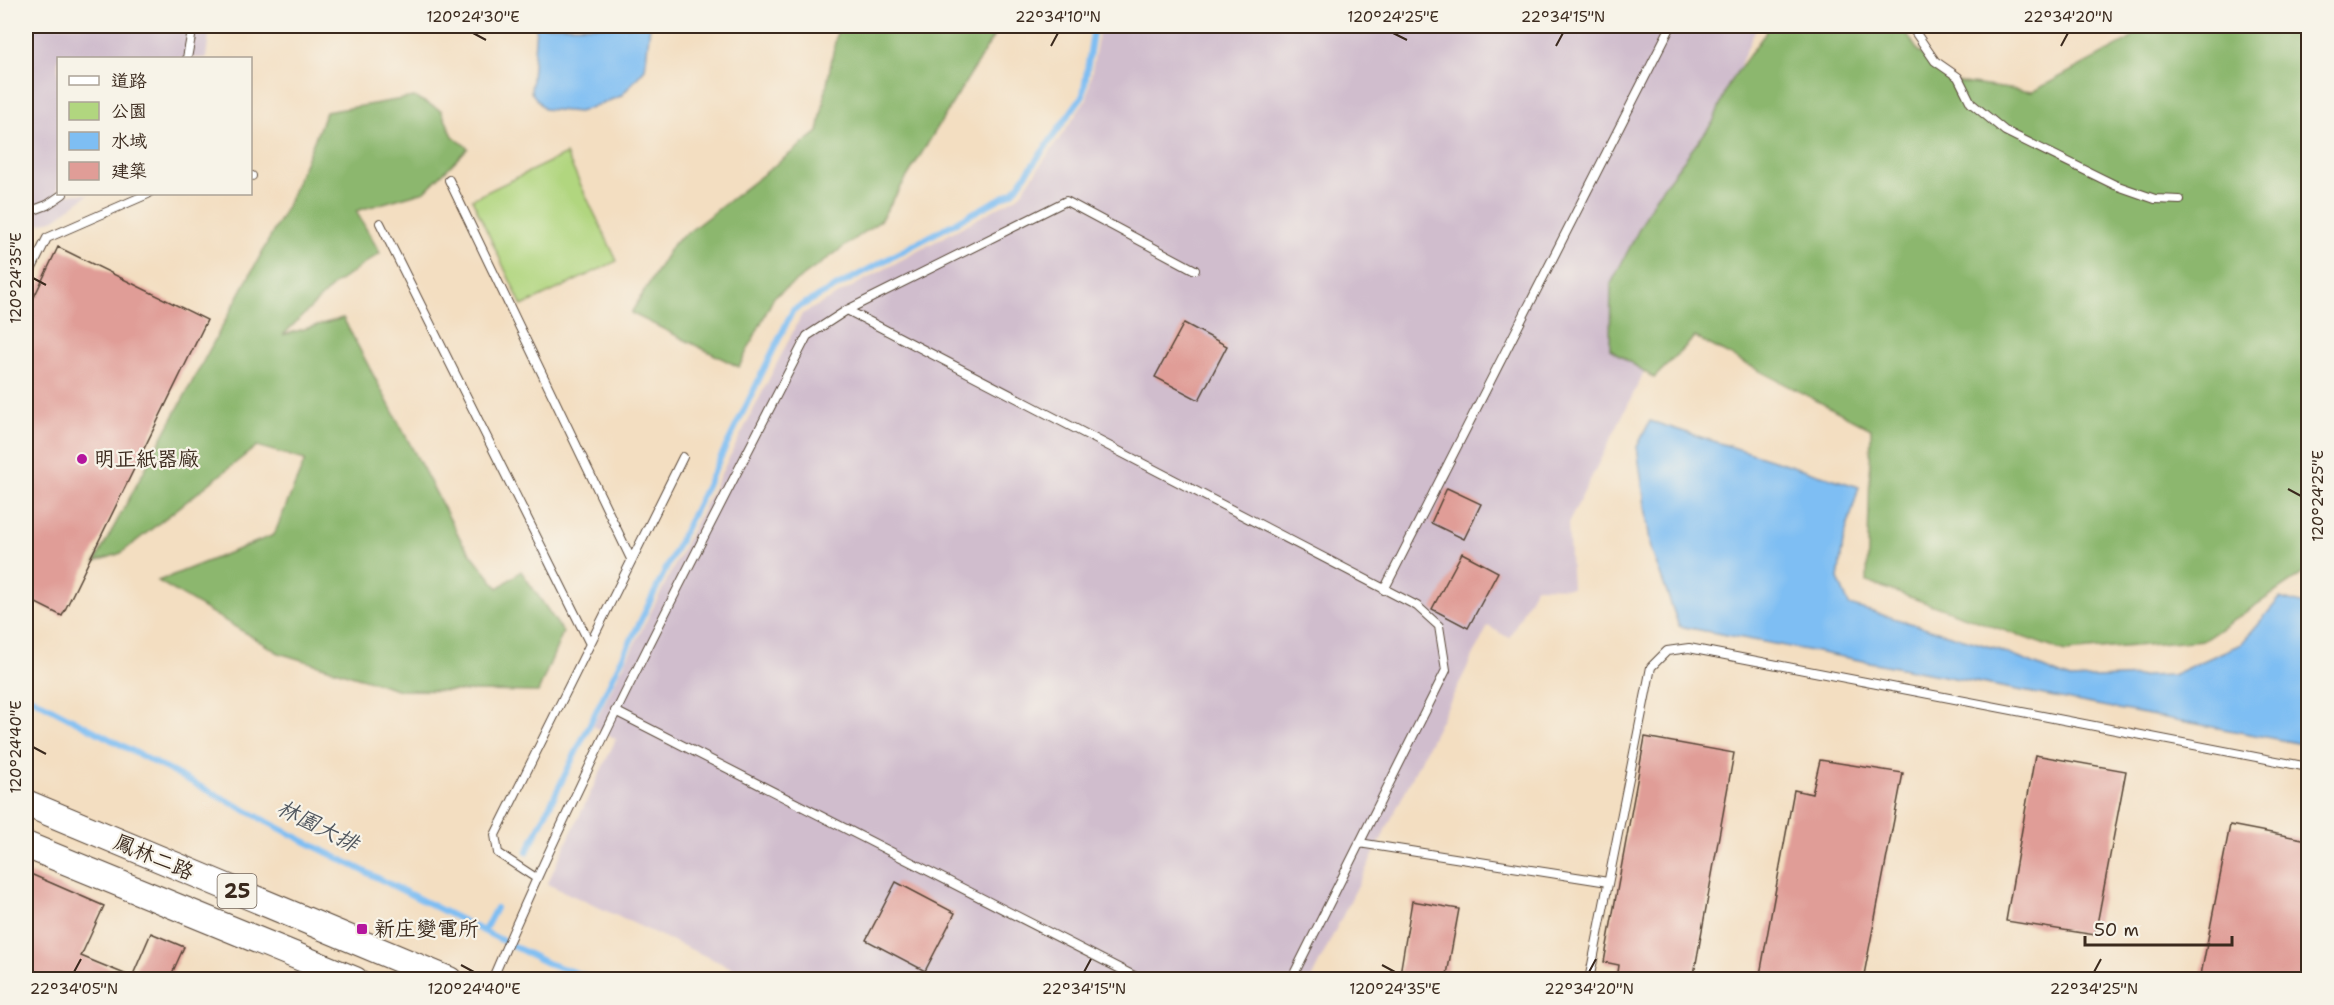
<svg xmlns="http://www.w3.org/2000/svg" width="2334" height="1005" font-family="'Shantell Sans','LXGW WenKai TC',sans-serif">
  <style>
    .industrial { fill: #d0bdcd }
    .green { fill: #b1d67f; stroke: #76804e; stroke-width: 1.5 }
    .forest { fill: #8cb76e; stroke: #647046; stroke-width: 1.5 }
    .water { fill: #7ebef3; stroke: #5c7488; stroke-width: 1.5 }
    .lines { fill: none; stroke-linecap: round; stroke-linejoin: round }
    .stream { stroke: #7ebef3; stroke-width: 6 }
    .building { fill: #e09d97 }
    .service-casing { stroke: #574536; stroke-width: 10 }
    .primary-casing { stroke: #574536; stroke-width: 28 }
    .service { stroke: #fff; stroke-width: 8 }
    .primary { stroke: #fff; stroke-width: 26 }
    .ticks { fill: none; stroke: #3b2a1e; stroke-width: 2 }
    .poi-dot { fill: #b5179e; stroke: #f7f3e8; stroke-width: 2 }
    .labels { text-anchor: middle; stroke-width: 4.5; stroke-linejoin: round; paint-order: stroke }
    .shield { fill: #f7f3e8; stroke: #73665b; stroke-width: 1.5 }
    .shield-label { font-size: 20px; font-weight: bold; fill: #3b2a1e }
    .poi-label { font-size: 21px; fill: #3b2a1e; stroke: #f7f3e8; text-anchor: start }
    .street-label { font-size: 21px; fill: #3b2a1e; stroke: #f7f3e8 }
    .water-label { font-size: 22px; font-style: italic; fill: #4f565e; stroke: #f7f3e8 }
    .neatline { fill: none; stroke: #3b2a1e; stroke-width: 2 }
    .ticks-label { font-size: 15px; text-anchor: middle; fill: #3b2a1e }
  </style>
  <rect width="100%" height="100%" fill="#f7f3e8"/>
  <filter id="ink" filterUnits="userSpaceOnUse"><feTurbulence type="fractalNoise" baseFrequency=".0167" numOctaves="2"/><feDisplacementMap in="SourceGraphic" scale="12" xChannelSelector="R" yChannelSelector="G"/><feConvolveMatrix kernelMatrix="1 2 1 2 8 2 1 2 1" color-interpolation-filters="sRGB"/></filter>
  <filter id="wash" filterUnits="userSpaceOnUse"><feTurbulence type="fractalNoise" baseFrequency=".008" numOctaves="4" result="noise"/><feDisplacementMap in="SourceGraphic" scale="24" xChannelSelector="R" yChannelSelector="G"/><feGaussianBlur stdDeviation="1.35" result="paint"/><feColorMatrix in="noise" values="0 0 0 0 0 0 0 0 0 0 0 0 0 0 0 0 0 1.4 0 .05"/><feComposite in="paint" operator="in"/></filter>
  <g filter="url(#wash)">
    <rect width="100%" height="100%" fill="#f3dec1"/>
    <!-- industrial -->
    <path class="industrial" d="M26 26H210L206 58H58V194H89L55 219 26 228Z
      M1100 26H1757L1740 65 1754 83 1719 223 1568 524 1572 588 1536 587 1509 638 1488 626 1311 979H756L547 884 616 739 593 726 802 314 1019 196 1087 99Z"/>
    <!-- green -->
    <path class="green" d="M566 154 617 261 522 306 472 199Z"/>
    <!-- forest -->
    <path class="forest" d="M838 26H1000L880 221 774 297 739 367 631 313 673 244 818 132Z
      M1768 26H1902L1918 51 1949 81 2032 92 2127 41 2145 26H2308V570L2204 640 2065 652 1867 582 1871 429 1695 337 1654 378 1610 349 1611 284 1655 198 1713 122 1729 83 1764 35Z
      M414 97 441 110 453 136 468 148 425 191 356 211 380 253 335 284 283 335 343 318 462 542 498 588 521 571 563 632 538 692 400 690 279 653 158 581 274 535 305 460 257 446 121 553 95 562 287 206 326 112Z"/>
    <!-- water -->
    <path class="water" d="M536 26H650L645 69 621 96 579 112 544 109 531 92Z
      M1650 421 1859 487 1843 542 1838 579 1849 605 1994 648 2070 679 2172 675 2241 644 2280 598 2308 606V745L1679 626 1651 549 1637 447Z"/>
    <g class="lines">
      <!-- stream -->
      <path class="stream" d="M26 695 304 841 547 963 598 980
        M527 852 793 310 1014 191 1083 95 1094 26
        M484 931 496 908"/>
    </g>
    <g id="blocks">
      <!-- building -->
      <path class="building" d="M58 247 207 320 62 616 26 598V314Z
        M1184 323 1227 346 1199 400 1155 377Z
        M1447 488 1481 504 1464 539 1431 523Z
        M1462 553 1498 572 1468 628 1432 609Z
        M1645 737 1734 753 1693 980H1617L1619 965 1604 962Z
        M2035 755 2126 771 2095 935 2006 921Z
        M1820 760 1903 773 1863 980H1759L1794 790 1812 794Z
        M2230 825 2308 840V980H2200Z
        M26 872 104 906 81 956 132 977 151 933 184 947 169 980H26Z
        M896 882 955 913 925 971 866 940Z
        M1412 901 1459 909 1446 980H1399Z"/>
    </g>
  </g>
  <g filter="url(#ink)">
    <use href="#blocks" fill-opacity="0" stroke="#574536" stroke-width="1.5"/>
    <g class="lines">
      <!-- service casing -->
      <g class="service-casing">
        <path id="service" d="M1911 26 1935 61 1958 77 1971 103 2005 131 2115 185 2155 199 2180 200
          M187 58 193 26
          M250 176H252
          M449 180 631 559
          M26 213 47 205 63 194
          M380 223 589 642
          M26 280 47 238 148 194
          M847 310 1417 606 1439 626 1446 670 1291 980
          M1384 590 1671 26
          M615 711 1142 980
          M1359 843 1608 882
          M536 878 498 853 495 835 683 457
          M492 980C586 760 698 549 807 336L847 310 1066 201 1195 270
          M1589 980 1651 667 1667 651 1689 648 2308 767"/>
      </g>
      <!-- primary casing -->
      <g class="primary-casing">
        <path id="primary" d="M26 803 449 980
          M26 845 355 980"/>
      </g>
      <!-- service -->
      <use href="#service" class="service"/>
      <!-- primary -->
      <use href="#primary" class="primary"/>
    </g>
  </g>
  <!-- ticks -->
  <path class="ticks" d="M473 33 486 40M1393 33 1407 40M1051 46 1058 33M1556 46 1563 33M2061 46 2068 33M33 278 46 285M2288 489 2301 496M33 747 46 754M461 965 474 972M1382 965 1395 972M74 972 81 959M1084 972 1091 959M1589 972 1596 959M2094 972 2101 959"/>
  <!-- markers -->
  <g class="poi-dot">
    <circle cx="82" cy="459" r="6"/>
    <rect x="356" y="923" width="12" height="12" rx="3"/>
  </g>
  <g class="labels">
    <!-- shield labels -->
    <rect class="shield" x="217.5" y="874" width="39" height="34" rx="4.5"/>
    <g class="shield-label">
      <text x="237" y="898">25</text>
    </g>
    <!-- poi labels -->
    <g class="poi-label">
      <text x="94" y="466">明正紙器廠</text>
      <text x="374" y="936">新庄變電所</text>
    </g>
    <!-- street labels -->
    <g class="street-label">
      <text transform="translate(154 857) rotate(23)" y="7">鳳林二路</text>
    </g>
    <!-- water labels -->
    <g class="water-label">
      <text transform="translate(318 825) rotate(27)" y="8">林園大排</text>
    </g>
  </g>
  <!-- margin -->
  <rect width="2334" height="1005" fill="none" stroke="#f7f3e8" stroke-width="66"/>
  <!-- legend -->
  <rect x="57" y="57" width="195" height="138" fill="#f7f3e8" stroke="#aca397" stroke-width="1.5"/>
  <rect x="69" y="76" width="30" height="9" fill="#ffffff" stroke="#aca397" stroke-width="1.5"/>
  <text x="111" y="87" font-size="18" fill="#3b2a1e">道路</text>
  <rect x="69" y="102" width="30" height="18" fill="#b1d67f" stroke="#aca397" stroke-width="1.5"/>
  <text x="111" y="117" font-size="18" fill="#3b2a1e">公園</text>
  <rect x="69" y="132" width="30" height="18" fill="#7ebef3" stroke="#aca397" stroke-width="1.5"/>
  <text x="111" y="147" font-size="18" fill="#3b2a1e">水域</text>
  <rect x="69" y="162" width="30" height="18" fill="#e09d97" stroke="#aca397" stroke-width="1.5"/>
  <text x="111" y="177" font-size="18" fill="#3b2a1e">建築</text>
  <!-- scale -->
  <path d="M2085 936v9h147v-9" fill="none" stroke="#3b2a1e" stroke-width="3"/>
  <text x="2094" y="936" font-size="18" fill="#3b2a1e" stroke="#f7f3e8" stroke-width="4.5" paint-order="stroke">50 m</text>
  <rect x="33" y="33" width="2268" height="939" class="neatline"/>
  <g class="ticks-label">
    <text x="473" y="22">120°24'30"E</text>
    <text x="1058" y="22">22°34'10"N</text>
    <text x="1393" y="22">120°24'25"E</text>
    <text x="1563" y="22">22°34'15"N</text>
    <text x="2068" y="22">22°34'20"N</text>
    <text transform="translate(16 278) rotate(-90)" y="5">120°24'35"E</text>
    <text transform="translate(2318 496) rotate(-90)" y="5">120°24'25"E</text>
    <text transform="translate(16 747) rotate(-90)" y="5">120°24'40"E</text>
    <text x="74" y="994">22°34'05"N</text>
    <text x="474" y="994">120°24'40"E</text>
    <text x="1084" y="994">22°34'15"N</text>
    <text x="1395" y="994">120°24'35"E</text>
    <text x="1589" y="994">22°34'20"N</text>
    <text x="2094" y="994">22°34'25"N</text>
  </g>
</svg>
